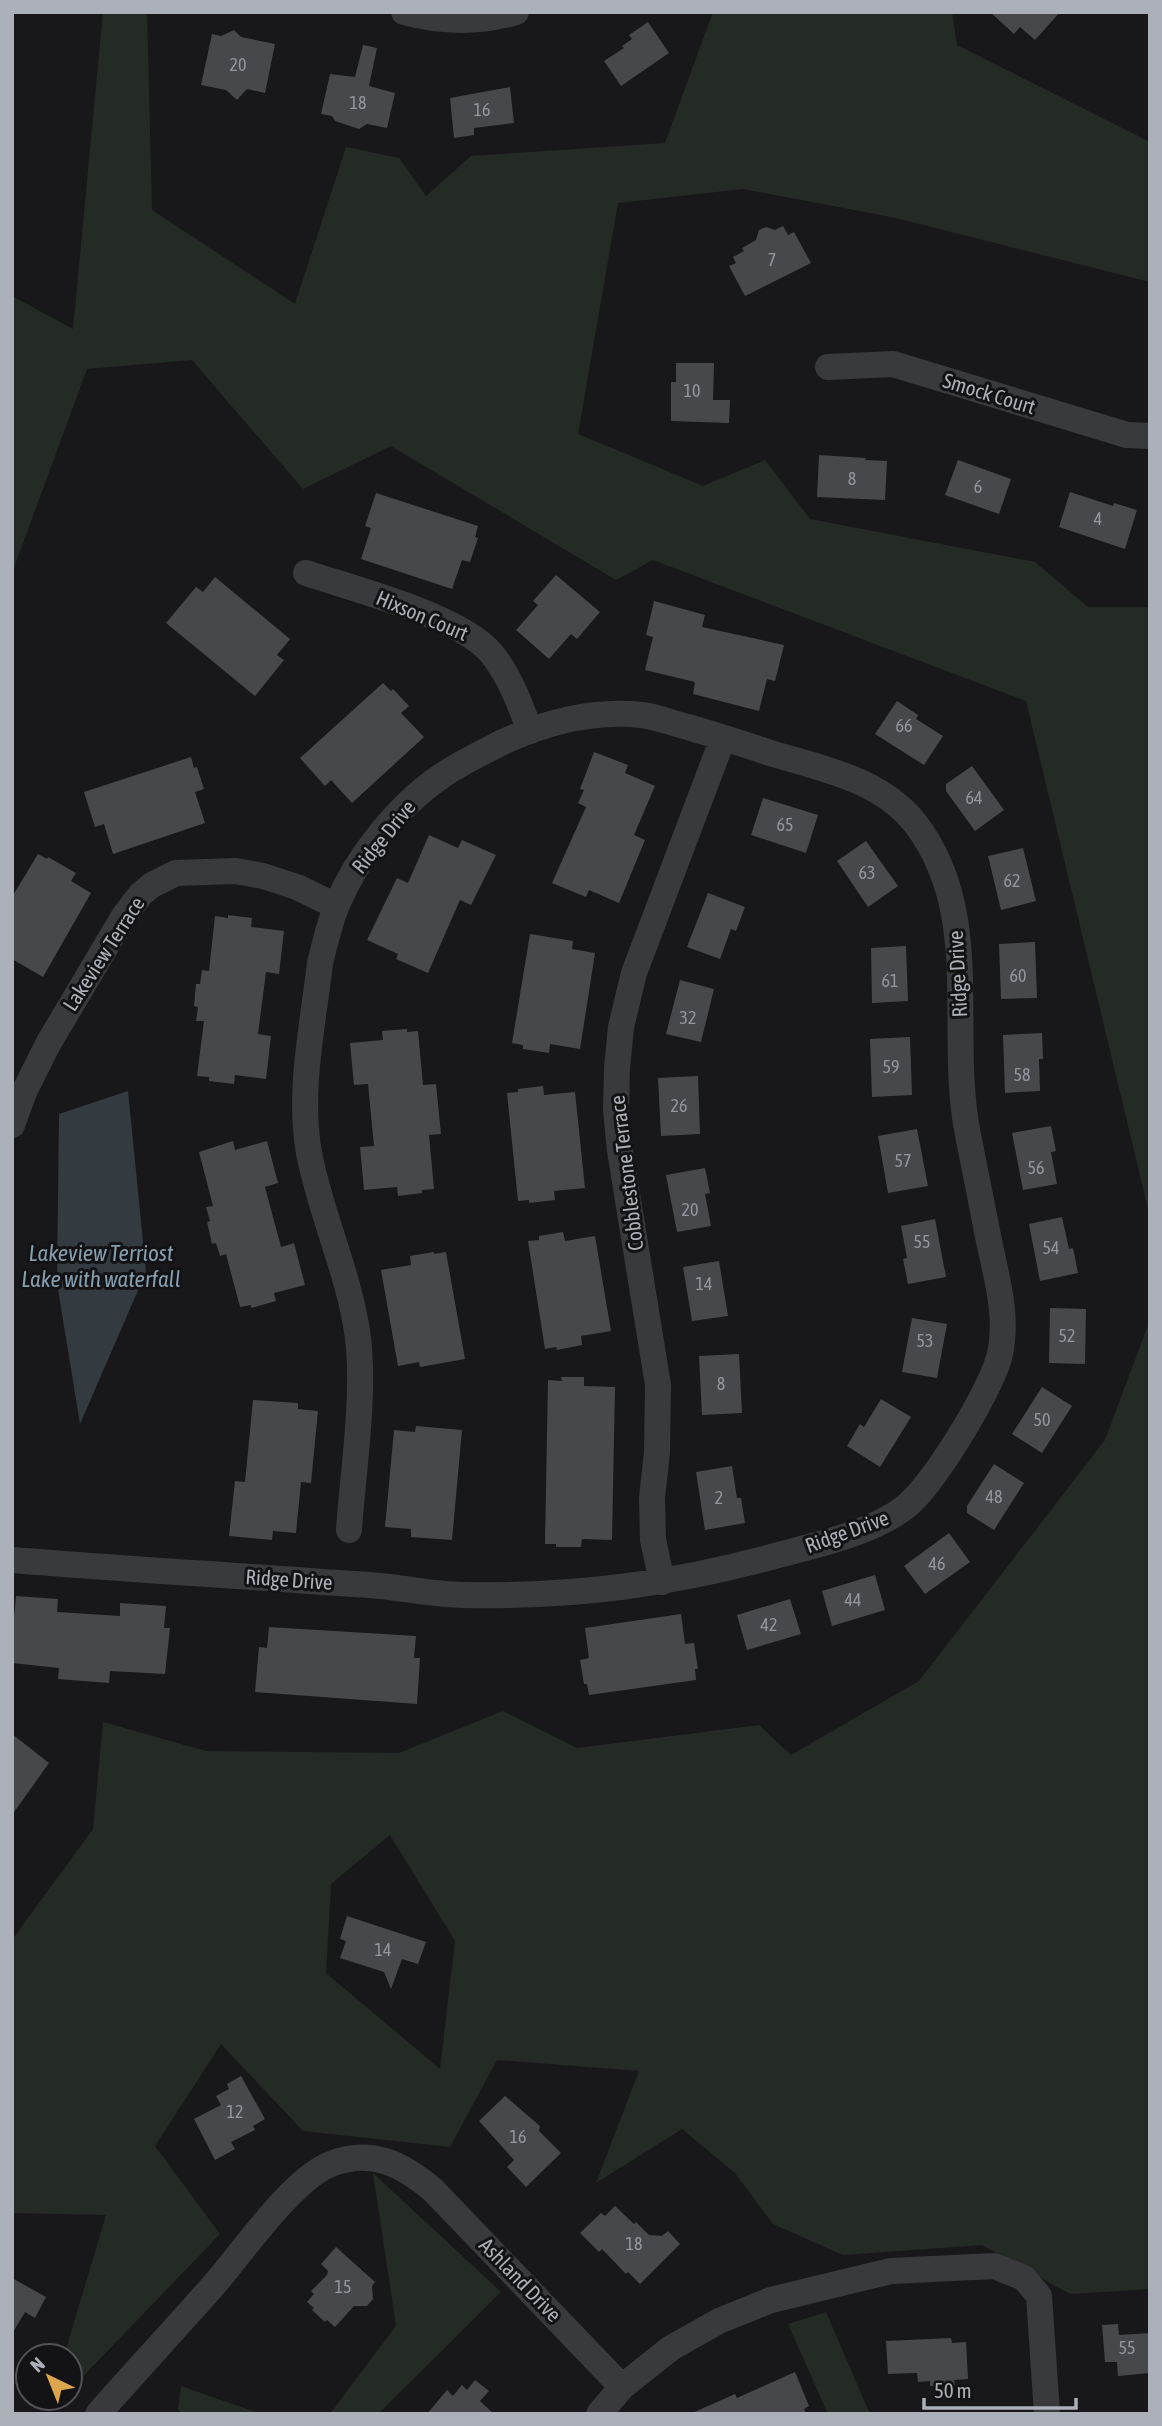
<svg xmlns="http://www.w3.org/2000/svg" width="1162" height="2426" font-family="'Asap Condensed',sans-serif">
  <style>
    .green { fill: #242b25; fill-rule: evenodd }
    .water { fill: #333b41 }
    .building { fill: #47484c }
    .lines { fill: none; stroke-linecap: round; stroke-linejoin: round }
    .minor { stroke: #393a3e; stroke-width: 26 }
    .labels { text-anchor: middle; stroke-width: 6; stroke-linejoin: round; paint-order: stroke }
    .number-label { font-size: 18px; fill: #93969d }
    .street-label { font-size: 21px; fill: #acb0b8; stroke: #131315 }
    .water-label { font-size: 23px; font-style: italic; fill: #879eae; stroke: #131315 }
  </style>
  <rect width="100%" height="100%" fill="#18181a"/>
  <!-- green -->
  <path class="green" d="M103 12H147L152 210 295 304 346 147 399 158 426 196 471 156 665 143 713 12H952L957 45 1150 142V282L896 218 743 189 618 203 578 434 703 486 765 460 810 519 1035 562 1088 607H1150V1217L1026 701 653 560 616 580 391 446 303 489 192 360 87 369 12 573V296L73 329Z
    M1150 1320V2289L1070 2294 982 2245 843 2255 773 2224 735 2173 682 2129 596 2183 639 2071 497 2060 450 2147 303 2131 221 2044 155 2146 220 2234 70 2390V2356H64L106 2215 12 2213V1940L93 1829 103 1722 206 1751 399 1753 503 1711 577 1748 759 1725 791 1755 919 1681 1105 1440ZM390 1835 455 1941 440 2069 326 1973 331 1884Z
    M373 2173 501 2292 378 2414H330L396 2326Z
    M826 2312 870 2414H828L788 2324Z
    M181 2386 261 2414H183L178 2410Z"/>
  <!-- water -->
  <path class="water" d="M128 1091 146 1272 80 1424 57 1283 59 1114Z"/>
  <!-- building -->
  <path class="building" d="M990 12H1060L1035 40 1020 27 1014 34Z
    M648 22 669 53 621 86 604 61 624 48 622 46 632 39 629 35Z
    M234 30 241 37 275 44 265 93 247 89 237 100 226 90 201 85 212 34 221 36Z
    M363 45 377 48 369 86 395 93 387 128 367 124 359 129 335 121 332 116 321 114 330 74 355 77Z
    M510 87 514 123 474 128V135L454 138 450 98Z
    M783 226 788 235 794 232 811 263 745 296 729 266 736 263 733 257 744 251 742 248 756 240 759 230 766 227 775 230Z
    M676 363H714L713 400H730L729 423 671 421V382H676Z
    M819 455 866 458 865 460 887 461 885 500 817 497Z
    M958 460 1011 479 999 514 945 495Z
    M1070 492 1113 506 1114 503 1137 510 1125 549 1059 527Z
    M376 493 478 526 475 537 478 538 470 562 462 560 452 589 361 559 371 528 365 526Z
    M556 575 600 612 577 639 571 634 549 659 516 630 538 605 533 601Z
    M215 577 290 639 277 655 284 660 255 696 166 623 196 587 203 592Z
    M654 601 705 615 702 627 784 645 775 681 767 679 759 711 693 694 695 682 645 670 653 637 646 635Z
    M383 683 391 691 393 689 409 706 401 713 424 737 352 803 331 780 325 786 300 758Z
    M897 701 918 715 916 719 943 736 924 765 875 734Z
    M594 752 628 765 625 773 655 786 634 835 645 840 619 903 589 890 586 897 552 883 586 807 578 803 584 790 580 789Z
    M191 757 194 768 197 767 204 789 195 792 205 823 113 854 104 824 95 827 84 792Z
    M972 766 1004 810 975 831 946 791V784Z
    M763 798 818 815 806 853 751 835Z
    M429 835 458 848 462 840 496 855 471 905 460 900 428 973 396 959 398 954 367 940 397 878 408 883Z
    M866 841 898 886 868 907 837 861Z
    M1023 848 1036 901 1001 910 988 856Z
    M38 854 47 859 48 857 76 873 71 881 91 893 43 977 12 959V897Z
    M708 893 745 907 736 931 731 929 720 959 687 947Z
    M228 915 252 918 251 927 284 931 279 974 266 972 258 1034 271 1036 266 1079 235 1075 234 1084 209 1081V1077L197 1076 204 1021H196L198 1007 194 1006 196 984H200L202 970 209 971 215 916 228 918Z
    M530 934 573 941 572 949 595 953 580 1049 550 1044 549 1053 523 1049V1045L512 1043Z
    M1035 942 1037 998 1001 999 999 944Z
    M906 946 908 1001 872 1003 871 948Z
    M680 980 714 989 701 1042 666 1034Z
    M407 1029V1032L418 1031 423 1085 436 1084 441 1134 429 1135 434 1189 422 1190V1193L398 1196 397 1187 364 1190 360 1147 374 1146 368 1084 354 1085 350 1043 383 1040 382 1031Z
    M1042 1033 1043 1059H1039L1040 1091 1005 1093 1003 1035Z
    M910 1037 912 1095 872 1097 870 1039Z
    M698 1076 700 1134 661 1136 658 1078Z
    M543 1086 544 1095 575 1092 585 1188 554 1191 555 1200 529 1203V1200L518 1201 507 1093 518 1092V1089Z
    M1051 1126 1056 1151 1051 1152 1057 1184 1023 1190 1012 1133Z
    M917 1129 928 1186 888 1193 878 1136Z
    M233 1141 235 1150 267 1141 278 1183 265 1187 281 1247 294 1243 305 1285 274 1293 276 1301 251 1308V1305L240 1307 226 1254 220 1256 216 1243 212 1244 207 1222 210 1221 206 1207 213 1206 199 1152Z
    M705 1168 710 1193 705 1194 711 1226 677 1232 666 1175Z
    M1062 1217 1069 1249 1073 1248 1078 1273 1040 1281 1029 1224Z
    M935 1219 946 1277 908 1284 903 1259 907 1258 901 1226Z
    M563 1232 565 1241 595 1236 611 1331 581 1336 582 1345 557 1350 556 1347 545 1349 528 1241 539 1240V1236Z
    M434 1252V1254L446 1252 465 1359 420 1367 419 1362 398 1366 381 1270 411 1265 410 1256Z
    M719 1261 728 1316 692 1321 683 1267Z
    M1050 1308 1086 1309 1085 1364 1049 1363Z
    M912 1318 947 1324 937 1378 902 1372Z
    M739 1354 742 1413 702 1415 699 1356Z
    M561 1377H584V1386L615 1387 612 1540 582 1539 581 1547H556V1544H545L548 1380 562 1381Z
    M1042 1387 1072 1406 1042 1453 1012 1434Z
    M881 1399 911 1417 880 1467 847 1446 860 1424 864 1427Z
    M253 1400 298 1403V1409L318 1411 311 1483 301 1482 296 1533 273 1531 272 1540 229 1536 235 1481 245 1482Z
    M416 1426 462 1430 452 1540 411 1537V1529L385 1527 394 1430 415 1432Z
    M994 1464 1024 1483 994 1530 967 1513V1506Z
    M732 1466 737 1498H741L745 1523 705 1530 696 1472Z
    M949 1533 970 1562 925 1594 904 1566Z
    M875 1575 885 1610 832 1626 822 1591Z
    M16 1596 58 1599 57 1612 120 1616V1603L166 1606 164 1628H170L165 1674 110 1671 109 1683 58 1679 59 1668 12 1663V1617H14Z
    M790 1599 801 1634 747 1650 737 1615Z
    M681 1614 685 1644 694 1643 698 1669H695L696 1680 589 1695 587 1684H584L580 1660 589 1658 585 1628Z
    M269 1627 416 1636 414 1658H420L417 1704 255 1692 259 1647 267 1648Z
    M12 1734 49 1763 12 1815Z
    M347 1916 426 1942 418 1964 402 1959 391 1989 384 1972 340 1958 346 1941 340 1939Z
    M241 2076 265 2119 253 2126 255 2130 231 2142 235 2149 215 2160 194 2119 221 2105 216 2096 229 2089 227 2084Z
    M505 2096 540 2126 539 2131 561 2153 526 2187 507 2167 514 2160 479 2121Z
    M615 2206 634 2224 636 2222 649 2235 662 2236 668 2231 680 2244 640 2284 628 2272 626 2274 602 2249 599 2252 580 2233 601 2213 605 2216Z
    M336 2247 375 2282 372 2286 373 2299 367 2306H354L335 2327 327 2320 325 2322 312 2310 314 2308 307 2302 314 2294 311 2291 327 2275 328 2271 321 2264Z
    M12 2278 46 2297 35 2318 25 2312 12 2334Z
    M1118 2324 1119 2335 1150 2333V2373L1118 2376 1117 2362H1105L1102 2325Z
    M951 2338 952 2343 966 2342 968 2379 954 2380 955 2385 930 2386V2381L918 2382 917 2373 888 2374 886 2341Z
    M795 2372 809 2406 804 2409 806 2414H690L735 2394 737 2398Z
    M475 2380 489 2391 480 2401 494 2414H427L447 2390 453 2396 462 2385 467 2390Z"/>
  <g class="lines">
    <!-- minor -->
    <path class="minor" d="M404 12C441 22 479 23 516 12
      M828 367 893 364 1127 435 1150 436
      M306 573C354 589 461 616 492 654 510 677 520 704 530 731
      M12 1125 24 1092 48 1044 124 916 141 894 152 885 176 873 236 871 263 876 297 887 336 906
      M12 1560C111 1568 211 1574 310 1581 333 1583 357 1584 381 1586 409 1589 436 1595 464 1595 575 1597 675 1584 782 1554 820 1544 873 1532 904 1508 932 1488 990 1391 999 1358 1009 1319 997 1279 989 1241 982 1205 975 1170 968 1135 947 1032 985 913 915 823 879 778 819 768 767 752 741 743 714 735 688 727 672 723 657 717 642 715 594 710 546 722 503 742 481 753 460 763 440 777 398 806 356 858 337 905 329 924 325 944 320 963 313 1025 298 1091 309 1153 321 1216 350 1275 358 1338 365 1397 353 1470 349 1530
      M662 1582 653 1540 652 1498 657 1452 658 1385 620 1151 616 1110 617 1068 621 1027 634 973 723 738
      M98 2414C136 2371 175 2329 213 2286 241 2254 293 2178 331 2164 372 2148 402 2164 433 2190L622 2387
      M599 2414 622 2387 671 2348 719 2321 771 2300 891 2271 994 2266 1024 2278 1039 2296 1047 2414"/>
  </g>
  <g class="labels">
    <!-- number labels -->
    <g class="number-label">
      <text x="238" y="71">20</text>
      <text x="358" y="109">18</text>
      <text x="482" y="116">16</text>
      <text x="772" y="266">7</text>
      <text x="692" y="397">10</text>
      <text x="852" y="485">8</text>
      <text x="978" y="493">6</text>
      <text x="1098" y="525">4</text>
      <text x="904" y="732">66</text>
      <text x="974" y="804">64</text>
      <text x="785" y="831">65</text>
      <text x="867" y="879">63</text>
      <text x="1012" y="887">62</text>
      <text x="1018" y="982">60</text>
      <text x="890" y="987">61</text>
      <text x="688" y="1024">32</text>
      <text x="891" y="1073">59</text>
      <text x="1022" y="1081">58</text>
      <text x="679" y="1112">26</text>
      <text x="903" y="1167">57</text>
      <text x="1036" y="1174">56</text>
      <text x="690" y="1216">20</text>
      <text x="922" y="1248">55</text>
      <text x="1051" y="1254">54</text>
      <text x="704" y="1290">14</text>
      <text x="1067" y="1342">52</text>
      <text x="925" y="1347">53</text>
      <text x="721" y="1390">8</text>
      <text x="1042" y="1426">50</text>
      <text x="994" y="1503">48</text>
      <text x="719" y="1504">2</text>
      <text x="937" y="1570">46</text>
      <text x="853" y="1606">44</text>
      <text x="769" y="1631">42</text>
      <text x="383" y="1956">14</text>
      <text x="235" y="2118">12</text>
      <text x="518" y="2143">16</text>
      <text x="634" y="2250">18</text>
      <text x="343" y="2293">15</text>
      <text x="1127" y="2354">55</text>
    </g>
    <!-- street labels -->
    <g class="street-label">
      <text transform="translate(989 394) rotate(17)" y="7">Smock Court</text>
      <text transform="translate(422 616) rotate(23)" y="7">Hixson Court</text>
      <text transform="translate(384 837) rotate(-51)" y="7">Ridge Drive</text>
      <text transform="translate(104 954) rotate(-57)" y="7">Lakeview Terrace</text>
      <text transform="translate(958 974) rotate(-93)" y="7">Ridge Drive</text>
      <text transform="translate(627 1173) rotate(-97)" y="7">Cobblestone Terrace</text>
      <text transform="translate(847 1532) rotate(-20)" y="7">Ridge Drive</text>
      <text transform="translate(289 1580) rotate(4)" y="7">Ridge Drive</text>
      <text transform="translate(520 2280) rotate(46)" y="7">Ashland Drive</text>
    </g>
    <!-- water labels -->
    <g class="water-label">
      <text x="101" y="1261">Lakeview Terriost<tspan x="101" dy="26">Lake with waterfall</tspan></text>
    </g>
  </g>
  <!-- border -->
  <rect width="1162" height="2426" fill="none" stroke="#acb0b8" stroke-width="28"/>
  <!-- north arrow -->
  <g transform="translate(49 2377) rotate(317)"><circle r="33" fill="#131315" stroke="#505256" stroke-width="2"/>
  <path d="M0-5L12 26L0 18L-12 26Z" fill="#dca64d"/>
  <text y="-10" font-size="19" font-weight="bold" text-anchor="middle" fill="#acb0b8">N</text>
  </g>
  <!-- scale -->
  <path d="M924 2398v10h152v-10" fill="none" stroke="#acb0b8" stroke-width="3.5"/>
  <text x="934" y="2398" font-size="21" fill="#acb0b8" stroke="#131315" stroke-width="5" paint-order="stroke">50 m</text>
</svg>
